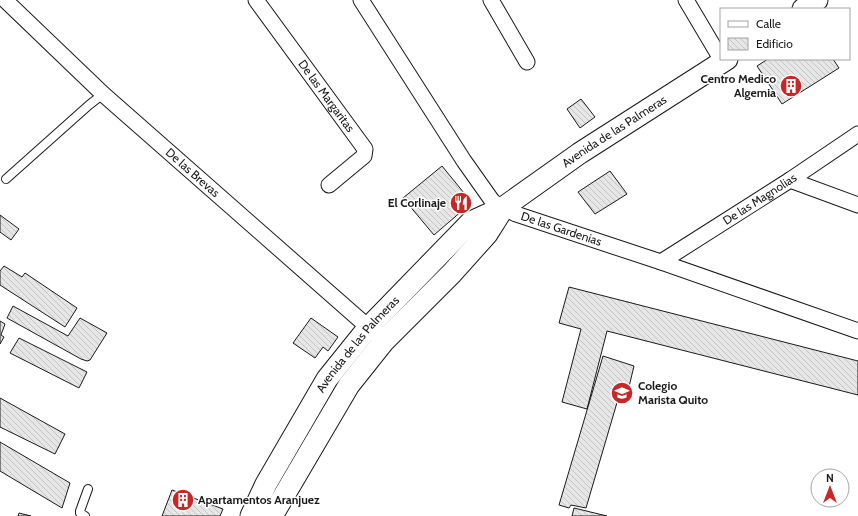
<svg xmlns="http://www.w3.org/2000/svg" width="858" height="516" font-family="Cabin,sans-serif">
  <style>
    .building { fill: url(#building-back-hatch); stroke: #1a1a1a }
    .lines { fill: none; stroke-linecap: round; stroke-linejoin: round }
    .lane-casing { stroke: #1a1a1a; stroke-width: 10 }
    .street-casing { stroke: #1a1a1a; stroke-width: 17 }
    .secondary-casing { stroke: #1a1a1a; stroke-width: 23 }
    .lane { stroke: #fff; stroke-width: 8 }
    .street { stroke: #fff; stroke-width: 15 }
    .secondary { stroke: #fff; stroke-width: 21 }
    .labels { text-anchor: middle; stroke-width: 3; stroke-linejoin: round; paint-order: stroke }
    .poi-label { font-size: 12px; font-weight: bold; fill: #1a1a1a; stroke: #fff; text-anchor: end }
    .street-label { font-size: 12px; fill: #1a1a1a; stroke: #fff }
  </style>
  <defs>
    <pattern id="building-back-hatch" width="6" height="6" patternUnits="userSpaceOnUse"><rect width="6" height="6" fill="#e6e6e6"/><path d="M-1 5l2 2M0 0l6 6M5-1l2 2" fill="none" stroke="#c5c5c5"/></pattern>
  </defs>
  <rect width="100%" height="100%" fill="#fff"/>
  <!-- building -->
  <path class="building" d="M768 59H833L839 68 782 104 757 66Z
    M581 99 595 117 580 128 567 109Z
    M442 166 464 193 465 203 463 210 434 235 403 198Z
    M610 171 627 194 595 214 578 192Z
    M0 215 19 229 11 240 0 232Z
    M4 266 22 277 25 273 77 308 65 327 0 285V271Z
    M569 287 858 361V395L607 331 587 409 562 402 581 329 559 323Z
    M13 306 68 336 80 318 107 333 90 360 87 361 81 359 7 318Z
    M311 318 338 337 328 351 323 347 315 358 293 343Z
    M0 321 5 324 1 335 4 337 0 344Z
    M19 338 87 372 79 388 10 353Z
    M603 356 634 366 628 391 621 389 586 508 571 505 569 508 559 505Z
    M0 398 65 434 55 454 0 427Z
    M0 442 70 483 62 508 0 471Z
    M172 490 223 509 220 516H162Z
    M574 508 607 516H572Z
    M19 513 31 516H18Z"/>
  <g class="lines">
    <!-- lane casing -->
    <g class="lane-casing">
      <path id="lane" d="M6 179 89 105 103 94
        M85 516 80 513V511L88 489"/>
    </g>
    <!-- street casing -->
    <g class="street-casing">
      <g id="street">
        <path id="s1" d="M5 0 103 94 376 334"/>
        <path id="s2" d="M256 0 365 149 364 156 329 185"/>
        <path id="s3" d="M361 0 464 161 493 202 516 214 661 262 858 331"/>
        <path d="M491 0 527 62"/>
        <path d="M686 0 721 59"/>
        <path d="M790 180 858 205"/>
        <path id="s4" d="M661 262 790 180 858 134"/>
      </g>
    </g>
    <!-- secondary casing -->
    <g class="secondary-casing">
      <g id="secondary">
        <path d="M803 9 817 0"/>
        <path id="s5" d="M251 516 266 484 327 379 368 328 471 222 504 207 580 153 727 59"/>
        <path d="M272 516 349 385 384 341 452 273 487 234 504 207"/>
      </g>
    </g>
    <!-- lane -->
    <use href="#lane" class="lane"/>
    <!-- street -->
    <use href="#street" class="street"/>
    <!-- secondary -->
    <use href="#secondary" class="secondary"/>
  </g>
  <!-- icons -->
  <defs>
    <g id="building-disc" transform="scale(1.15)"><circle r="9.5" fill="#c62828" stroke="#fff"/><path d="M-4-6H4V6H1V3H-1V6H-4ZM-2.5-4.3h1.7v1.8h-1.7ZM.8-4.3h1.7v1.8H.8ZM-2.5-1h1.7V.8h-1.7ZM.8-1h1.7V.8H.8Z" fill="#fff"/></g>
    <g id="restaurant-disc" transform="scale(1.15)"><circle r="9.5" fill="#c62828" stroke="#fff"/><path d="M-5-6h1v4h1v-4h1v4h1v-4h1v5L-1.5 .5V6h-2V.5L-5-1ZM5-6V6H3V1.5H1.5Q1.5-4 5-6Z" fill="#fff"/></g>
    <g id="school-disc" transform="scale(1.15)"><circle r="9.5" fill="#c62828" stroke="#fff"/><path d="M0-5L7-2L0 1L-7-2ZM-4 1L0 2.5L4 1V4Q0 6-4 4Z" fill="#fff"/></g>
  </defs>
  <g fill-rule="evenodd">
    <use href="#building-disc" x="791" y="86"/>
    <use href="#restaurant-disc" x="461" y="203"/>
    <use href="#school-disc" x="622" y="393"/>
    <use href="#building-disc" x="183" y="500"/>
  </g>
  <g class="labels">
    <!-- poi labels -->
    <g class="poi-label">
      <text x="776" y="83">Centro Medico<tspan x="776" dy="14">Algemia</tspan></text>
      <text x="446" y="207">El Corlinaje</text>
      <text x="638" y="390" text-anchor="start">Colegio<tspan x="638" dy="14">Marista Quito</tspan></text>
      <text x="198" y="504" text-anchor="start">Apartamentos Aranjuez</text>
    </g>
    <!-- street labels -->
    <g class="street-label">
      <text dy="4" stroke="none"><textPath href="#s2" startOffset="119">De las Margaritas</textPath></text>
      <text dy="4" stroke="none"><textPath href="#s5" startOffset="540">Avenida de las Palmeras</textPath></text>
      <text dy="4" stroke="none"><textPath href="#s1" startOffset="255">De las Brevas</textPath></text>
      <text dy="4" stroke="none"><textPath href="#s4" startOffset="117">De las Magnolias</textPath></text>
      <text dy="4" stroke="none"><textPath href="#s3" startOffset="315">De las Gardenias</textPath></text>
      <text dy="4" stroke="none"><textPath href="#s5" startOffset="203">Avenida de las Palmeras</textPath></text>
    </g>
  </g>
  <!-- legend -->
  <rect x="720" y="8" width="130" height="52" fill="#ffffff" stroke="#a3a3a3"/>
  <rect x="728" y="21" width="20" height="6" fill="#ffffff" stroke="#a3a3a3"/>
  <text x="756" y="28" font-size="12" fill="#1a1a1a">Calle</text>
  <rect x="728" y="38" width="20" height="12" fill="url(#building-back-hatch)" stroke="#a3a3a3"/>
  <text x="756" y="48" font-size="12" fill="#1a1a1a">Edificio</text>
  <!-- north arrow -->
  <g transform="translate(830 488)"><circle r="19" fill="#ffffff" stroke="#a3a3a3"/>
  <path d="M0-3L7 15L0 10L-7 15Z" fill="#c62828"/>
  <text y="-6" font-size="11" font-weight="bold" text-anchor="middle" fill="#1a1a1a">N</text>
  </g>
</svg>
